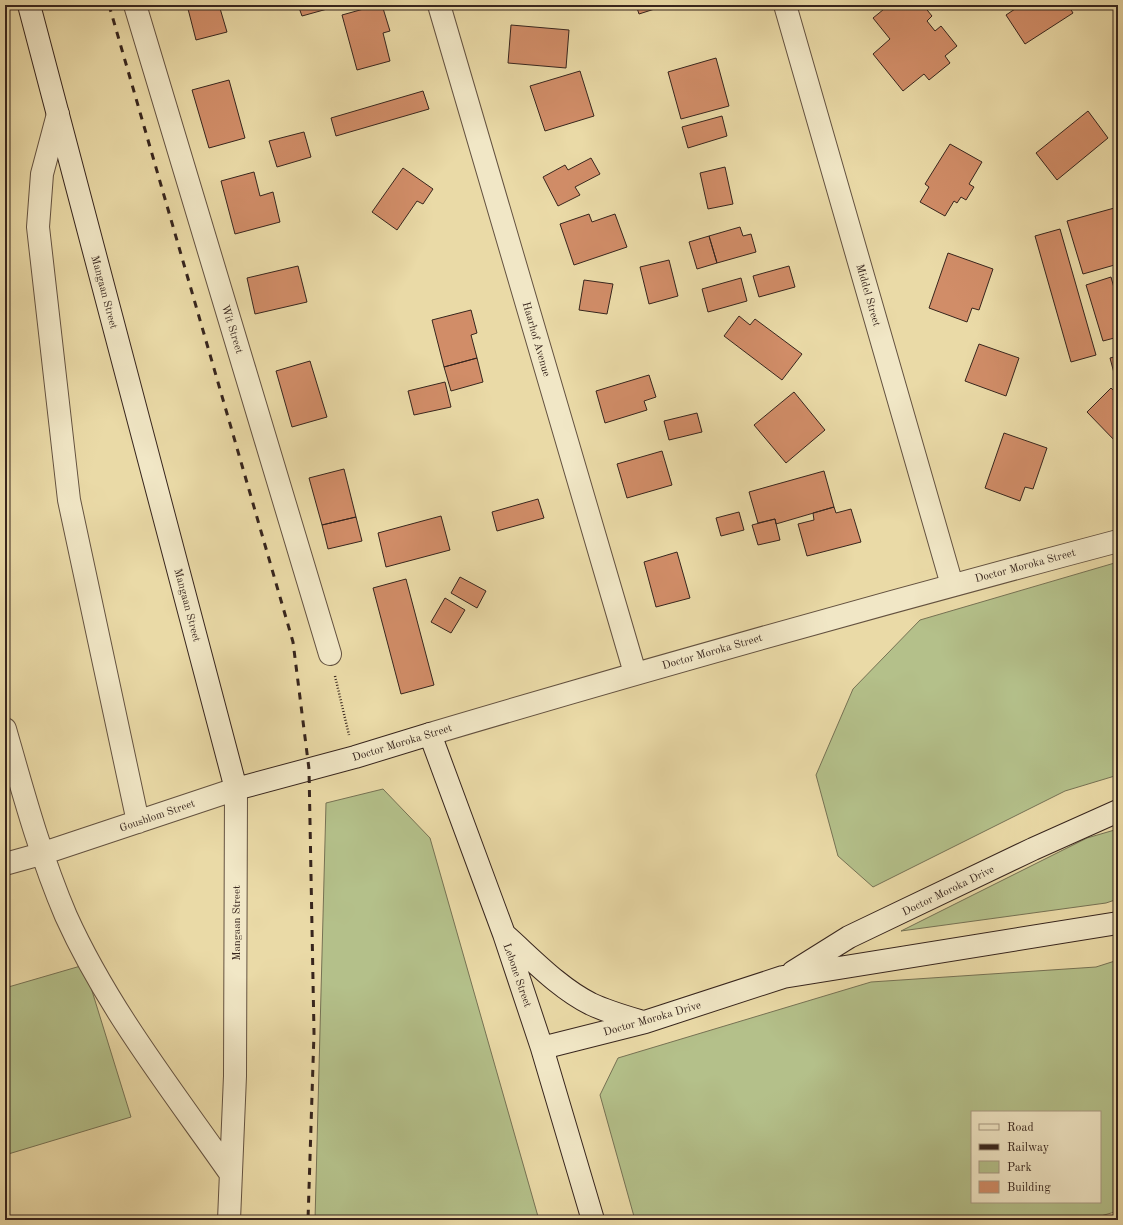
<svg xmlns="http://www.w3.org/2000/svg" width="1123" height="1225" font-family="'Old Standard TT',serif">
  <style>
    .green { fill: #b4c08a; stroke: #767254; fill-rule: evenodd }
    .building { fill: #d18d68; stroke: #37251d }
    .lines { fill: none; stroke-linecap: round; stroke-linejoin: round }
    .street-casing { stroke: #645240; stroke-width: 24 }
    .secondary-casing { stroke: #37251d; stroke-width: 24 }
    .path { stroke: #37251d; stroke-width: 2.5; stroke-dasharray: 1 2; stroke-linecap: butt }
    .street { stroke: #f1e7c6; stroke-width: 22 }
    .secondary { stroke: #f1e7c6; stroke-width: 22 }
    .rail { stroke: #37251d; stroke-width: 3; stroke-dasharray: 7 7; stroke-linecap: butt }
    .labels { text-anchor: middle; stroke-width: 3; stroke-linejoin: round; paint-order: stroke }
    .street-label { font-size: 11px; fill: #37251d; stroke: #f1e7c6 }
  </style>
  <rect width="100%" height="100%" fill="#eadaa7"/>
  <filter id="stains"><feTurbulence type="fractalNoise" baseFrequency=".005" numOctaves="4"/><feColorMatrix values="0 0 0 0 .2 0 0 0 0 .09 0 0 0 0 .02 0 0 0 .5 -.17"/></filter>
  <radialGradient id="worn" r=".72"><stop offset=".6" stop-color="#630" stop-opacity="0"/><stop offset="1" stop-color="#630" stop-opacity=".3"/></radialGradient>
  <!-- green -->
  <path class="green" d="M1118 562V775L1065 791 873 887 838 856 816 775 853 689 920 620Z
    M383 789 430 838 539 1220H315L326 803Z
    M1118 829V899L1106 903 901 931 1087 838Z
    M1118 960V1211L1087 1220H635L600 1095 618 1058 871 982 1096 967ZM972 1112H1100V1202H972Z
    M84 965 131 1117 5 1155V988Z"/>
  <!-- building -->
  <path class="building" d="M187 5H219L227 32 196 40Z
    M298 5H338V6L302 16Z
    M378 5H382L390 31 383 33 390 61 357 70 342 15Z
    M636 5H667L639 14Z
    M889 5H909L912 8 915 5H923L932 16 927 21 935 31 941 26 957 46 945 56 950 63 929 80 924 74 903 91 873 54 890 39 873 18Z
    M1021 5H1068L1073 13 1025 44 1006 15Z
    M511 25 569 30 566 68 508 63Z
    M716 58 729 106 681 119 668 72Z
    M580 71 594 116 545 131 530 86Z
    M229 80 245 138 209 148 192 90Z
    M423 91 429 109 336 136 331 118Z
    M1088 111 1108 138 1057 180 1036 153Z
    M722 116 727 136 688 148 682 127Z
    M304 132 311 157 277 167 269 141Z
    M950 144 982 162 969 184 974 187 966 200 961 197 957 203 954 201 945 216 920 202 929 187 925 184Z
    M591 158 600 174 575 187 580 195 558 206 543 177 565 165 568 170Z
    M725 167 733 204 708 209 700 173Z
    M403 168 433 189 423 204 417 201 397 230 372 212Z
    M254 172 260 196 273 192 280 222 235 234 221 181Z
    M1118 207V264L1083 274 1067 221Z
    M589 214 592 222 615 214 627 247 574 265 560 224Z
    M740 227 743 236 751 234 756 252 717 263 709 236Z
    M1060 229 1096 355 1071 362 1035 236Z
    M709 236 717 263 697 269 689 242Z
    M948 253 993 269 979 310 972 308 967 322 929 308Z
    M669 260 678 296 649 304 640 267Z
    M298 266 307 302 255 314 247 278Z
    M789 266 795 287 759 297 753 276Z
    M1111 277 1118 302V337L1103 341 1086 285Z
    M741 278 747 301 708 312 702 289Z
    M584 280 613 284 607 314 579 310Z
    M471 310 477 333 471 335 477 358 444 367 432 320Z
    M739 316 750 325 755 319 802 354 782 380 724 336Z
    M979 344 1019 358 1006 396 965 381Z
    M1118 356V388L1110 358Z
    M477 358 483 382 451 391 444 367Z
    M310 361 327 417 292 427 276 371Z
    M649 375 656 397 644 401 647 410 605 423 596 391Z
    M445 382 451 407 414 415 408 391Z
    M1111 388 1118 395V444L1087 412Z
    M794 392 825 430 786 463 754 425Z
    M697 413 702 432 669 440 664 421Z
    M1004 433 1047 448 1033 489 1025 487 1020 501 985 488Z
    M662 451 672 485 627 498 617 464Z
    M344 469 356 517 322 525 309 478Z
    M824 471 834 507 776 524 775 519 758 523 749 492Z
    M538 499 544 518 497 531 492 512Z
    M834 507 836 513 851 509 861 542 807 556 798 524 814 520 813 513Z
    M739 512 744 530 721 536 716 518Z
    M441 516 450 550 386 567 378 533Z
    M356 517 362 541 328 549 322 525Z
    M775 519 780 540 758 545 752 525Z
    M677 552 690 598 656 607 644 562Z
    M460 577 486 591 477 608 451 593Z
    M406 579 434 685 401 694 373 588Z
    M445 598 465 610 451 633 431 622Z"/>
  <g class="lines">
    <!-- street casing -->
    <g class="street-casing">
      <path id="street" d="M135 5 330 654
        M439 5 635 673
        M785 5 952 585
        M58 114 42 174 38 227 69 500 138 822
        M5 729C23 792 40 855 66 916 108 1009 172 1090 230 1173
        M430 734C659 666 888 602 1118 541
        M5 864 41 854 236 789 235 1076 229 1220"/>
    </g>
    <!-- secondary casing -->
    <g class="secondary-casing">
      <path id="secondary" d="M29 5 236 789 355 757 430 734 504 934 542 1048 593 1220
        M505 935C532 959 559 988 591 1004 608 1012 626 1017 643 1022
        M793 972 849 937 1033 849 1118 811
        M542 1048 645 1022 783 977 1118 923"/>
    </g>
    <!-- path -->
    <path class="path" d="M335 676 349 735"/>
    <!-- street -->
    <use href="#street" class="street"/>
    <!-- secondary -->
    <use href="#secondary" class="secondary"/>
    <!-- rail -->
    <path class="rail" d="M109 5 293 642 309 769 314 1033 308 1220"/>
  </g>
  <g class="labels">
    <!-- street labels -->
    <g class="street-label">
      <text transform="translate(105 292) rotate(75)" y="4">Mangaan Street</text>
      <text transform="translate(869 295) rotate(74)" y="4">Middel Street</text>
      <text transform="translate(233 329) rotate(73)" y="4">Wit Street</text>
      <text transform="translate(537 339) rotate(74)" y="4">Haarhof Avenue</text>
      <text transform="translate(1025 565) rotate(-15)" y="4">Doctor Moroka Street</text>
      <text transform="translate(188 605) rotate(75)" y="4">Mangaan Street</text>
      <text transform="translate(712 651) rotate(-16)" y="4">Doctor Moroka Street</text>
      <text transform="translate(402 742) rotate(-17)" y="4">Doctor Moroka Street</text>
      <text transform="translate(157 815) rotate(-19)" y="4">Gousblom Street</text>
      <text transform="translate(948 890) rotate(-26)" y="4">Doctor Moroka Drive</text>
      <text transform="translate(236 923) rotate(-90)" y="4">Mangaan Street</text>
      <text transform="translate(518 975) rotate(71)" y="4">Lebone Street</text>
      <text transform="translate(652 1018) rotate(-16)" y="4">Doctor Moroka Drive</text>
    </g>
  </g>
  <!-- margin -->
  <rect width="1123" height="1225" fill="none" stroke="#eadaa7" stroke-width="20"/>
  <rect x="6" y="6" width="1111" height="1213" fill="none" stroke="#37251d" stroke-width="2"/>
  <rect x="10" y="10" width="1103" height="1205" fill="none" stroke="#37251d"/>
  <!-- legend -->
  <rect x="971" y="1111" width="130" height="92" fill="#f1e7c6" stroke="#a79982"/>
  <rect x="979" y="1124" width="20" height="6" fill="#f1e7c6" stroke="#a79982"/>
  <text x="1007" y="1131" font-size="12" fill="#37251d">Road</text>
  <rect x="979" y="1144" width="20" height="6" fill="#37251d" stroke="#a79982"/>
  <text x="1007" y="1151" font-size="12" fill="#37251d">Railway</text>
  <rect x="979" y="1161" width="20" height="12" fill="#b4c08a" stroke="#a79982"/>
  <text x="1007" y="1171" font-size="12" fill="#37251d">Park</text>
  <rect x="979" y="1181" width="20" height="12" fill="#d18d68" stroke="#a79982"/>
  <text x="1007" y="1191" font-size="12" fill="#37251d">Building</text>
  <rect width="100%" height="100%" filter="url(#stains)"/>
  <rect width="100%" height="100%" fill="url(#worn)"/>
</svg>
